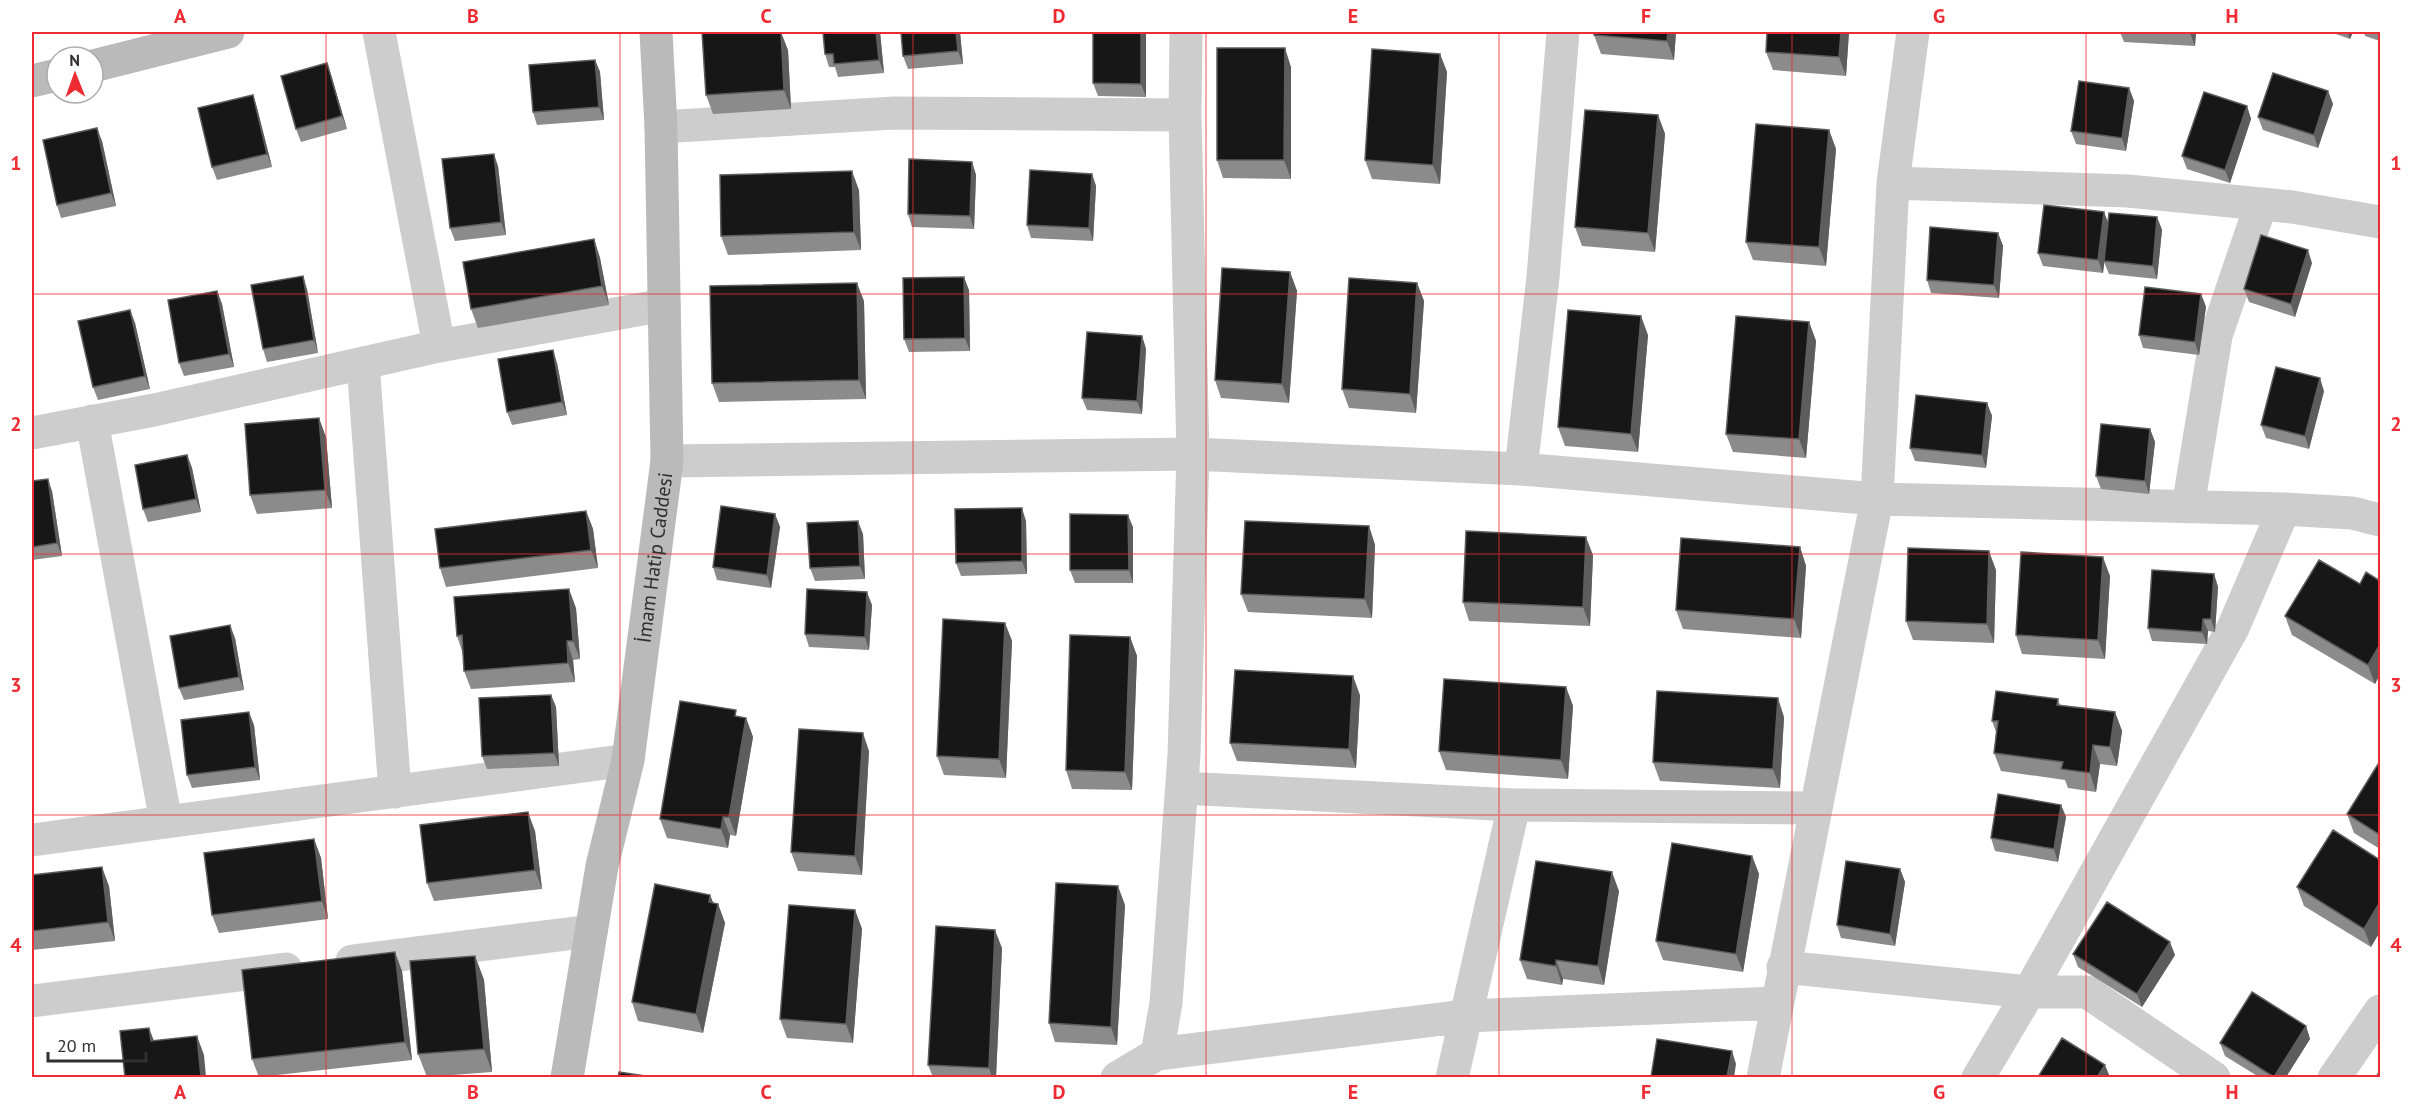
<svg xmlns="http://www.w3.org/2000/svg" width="2412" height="1109" font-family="'PT Sans',sans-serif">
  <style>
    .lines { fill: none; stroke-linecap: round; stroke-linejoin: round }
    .street { stroke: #cdcdcd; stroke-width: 33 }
    .secondary { stroke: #bababa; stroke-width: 33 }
    .wall { fill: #8b8b8b }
    .shaded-wall { fill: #5d5d5d }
    .building { fill: #171717; stroke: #5d5d5d; stroke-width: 1.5 }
    .grid { fill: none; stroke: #ee2b33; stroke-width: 1.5; stroke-opacity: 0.55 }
    .labels { text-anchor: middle; stroke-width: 6; stroke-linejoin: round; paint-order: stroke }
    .street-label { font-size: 20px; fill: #303030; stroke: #fff }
    .neatline { fill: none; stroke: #ee2b33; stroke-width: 2 }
    .grid-label { font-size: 20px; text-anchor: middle; font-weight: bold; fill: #ee2b33 }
  </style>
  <rect width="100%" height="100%" fill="#fff"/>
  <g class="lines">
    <!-- street -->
    <path class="street" d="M379 32 439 346
      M661 127 894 113 1185 115
      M1893 183 2128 191 2292 207 2380 222
      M363 363 395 792
      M92 421 166 822
      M32 433 154 410 439 346 664 305
      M667 461 1193 454 1521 469 1877 499 2284 509 2352 513 2380 520
      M1521 469 1543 277 1563 32
      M2188 507 2216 336 2261 204
      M1182 788 1514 805 1815 808
      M32 840 628 760
      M352 961 591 931
      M1783 967 2029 992H2087L2214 1078
      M32 1001 286 969
      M1157 1054 1466 1016 1776 1003
      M1117 1078 1157 1054 1166 1003 1184 755 1193 454 1185 115 1186 32
      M1452 1078 1514 805
      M1763 1078 1877 499 1893 183 1913 32
      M1978 1078 2029 992 2233 628 2284 509
      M2334 1078 2380 1011"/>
    <!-- secondary -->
    <g class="secondary">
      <path d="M93 66 228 32"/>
      <path d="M32 81 57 75"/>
      <path id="s1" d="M567 1078 602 866 628 760 667 461 661 127 656 32"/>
    </g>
  </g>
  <!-- wall -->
  <path class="wall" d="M757 32 788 50 791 109 713 114 706 95Z
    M880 32 884 73 838 77 835 67H829L825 54Z
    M901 32H960L963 64 908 69 903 56Z
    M1146 32V97L1098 96 1093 83Z
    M1594 32H1676L1674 60 1601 54 1594 35Z
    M1767 32H1849L1846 76 1773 70 1766 52Z
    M2120 32H2196L2195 46 2124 42Z
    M2330 32H2353L2350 39Z
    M2364 32H2380V41L2365 36Z
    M1440 54 1447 72 1440 184 1372 179 1365 160Z
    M595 60 600 72 604 120 537 125 533 112Z
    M1291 67V179L1223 178 1217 160Z
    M331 75 347 129 301 142 296 129Z
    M2129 88 2134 101 2126 151 2076 144 2071 131Z
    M2328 91 2333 104 2318 148 2263 130 2258 117Z
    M253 95 257 108 272 167 217 180 212 167Z
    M2247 106 2251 119 2230 183 2187 169 2182 156Z
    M1658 115 1665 134 1655 252 1582 246 1575 227Z
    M1829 130 1836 149 1826 266 1753 260 1746 242Z
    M102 141 116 206 61 218 57 205Z
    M972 162 976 175 974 229 912 227 908 214Z
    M498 166 506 235 455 241 450 228Z
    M1092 174 1096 186 1093 241 1031 238 1027 225Z
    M859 190 861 250 728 255 721 236Z
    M2104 212 2108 223 2157 217 2162 230 2157 279 2109 274 2104 262 2103 273 2043 266 2038 253Z
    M1998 233 2003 246 1999 298 1931 293 1927 280Z
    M594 239 600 258 609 305 478 328 471 309Z
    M2312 263 2295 317 2249 302 2244 289Z
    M1290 272 1297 291 1289 403 1221 398 1215 380Z
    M1417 283 1424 301 1416 413 1349 408 1342 389Z
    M307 289 318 353 267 362 263 349Z
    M969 290 970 351 909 352 904 339Z
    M217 291 222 304 234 367 184 376 179 363Z
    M2201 294 2206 307 2199 355 2143 348 2139 335Z
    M864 301 866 399 719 402 712 383Z
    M130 310 135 323 150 389 98 400 93 387Z
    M1809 322 1816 341 1806 458 1733 452 1726 434Z
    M1648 335 1638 452 1565 446 1558 427Z
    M1142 336 1146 349 1142 414 1087 410 1082 398Z
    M557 363 567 415 512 425 507 412Z
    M2324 391 2309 449 2266 438 2261 425Z
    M1987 403 1992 416 1986 468 1915 461 1910 448Z
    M2150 429 2155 442 2149 494 2101 489 2096 476Z
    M326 437 332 508 257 514 250 495Z
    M187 455 192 468 201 512 148 522 143 509Z
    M32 481 52 491 62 556 32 560Z
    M586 511 593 529 598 568 446 587 440 568Z
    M775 514 780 527 771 588 717 580 713 567Z
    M1026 521 1027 574 961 576 956 563Z
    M1369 526 1375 545 1372 618 1248 612 1241 594Z
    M1133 527V583H1075L1070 570Z
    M863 534 865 579 815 581 810 568Z
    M1800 547 1806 566 1801 638 1683 629 1676 610Z
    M1593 555 1590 626 1469 621 1463 602Z
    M1996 570 1994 643 1913 640 1906 621Z
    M2214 574 2218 587 2215 632 2208 631 2207 644 2152 641 2148 628Z
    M2110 576 2105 659 2022 654 2016 635Z
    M2380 581V674L2375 684 2292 635 2285 616 2360 584Z
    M872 605 869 650 809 647 805 634Z
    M576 608 580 659 573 660 575 682 471 689 464 671 463 654 457 636Z
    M1005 623 1012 641 1006 778 944 775 937 756Z
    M1130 637 1137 656 1132 790 1072 789 1066 770Z
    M235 638 244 690 184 700 179 688Z
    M1566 687 1573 706 1568 779 1446 770 1439 751Z
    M551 695 556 707 559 766 487 769 482 756Z
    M1360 695 1356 768 1237 761 1230 743Z
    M2058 699 2060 705 2115 712 2122 731 2117 766 2100 764 2096 792 2068 788 2065 780 2001 771 1994 753 1996 732 1992 721Z
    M738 717 746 718 753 737 736 836 730 835 728 848 667 838 660 819Z
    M1784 717 1780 788 1660 781 1653 762Z
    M254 725 260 780 192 788 187 775Z
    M869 751 862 875 798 871 791 852Z
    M2380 761V849L2354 833 2347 814Z
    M2061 805 2066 817 2058 862 1995 851 1991 838Z
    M535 831 542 889 434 901 427 883Z
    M314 839 321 858 328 919 219 933 212 915Z
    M1752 856 1759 874 1743 972 1663 960 1656 941Z
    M2380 860 2371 947 2304 906 2297 887Z
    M1900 869 1905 882 1895 946 1841 938 1837 925Z
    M32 875 109 886 115 941 32 950Z
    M1619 891 1604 985 1563 979 1562 985 1527 979 1520 960Z
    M710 895 713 903 718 904 725 923 703 1033 638 1021 632 1002Z
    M1125 905 1117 1045 1055 1042 1049 1023Z
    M855 910 862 929 853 1043 787 1038 780 1019Z
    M1002 948 996 1077H933L928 1065Z
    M2073 954 2175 955 2142 1007 2078 967Z
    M475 956 484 980 492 1072 427 1077 418 1054Z
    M402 971 412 1060 259 1077 252 1059Z
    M2306 1026 2310 1039 2286 1077H2259L2225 1056 2220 1043Z"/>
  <!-- shaded-wall -->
  <path class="shaded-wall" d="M781 32 788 50 791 109 784 90Z
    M876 32H880L884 73 879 60Z
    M956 32H960L963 64 958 51Z
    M1141 32H1146V97L1141 84Z
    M1668 32H1676L1674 60 1667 41Z
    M1841 32H1849L1846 76 1839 57Z
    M2191 32H2196L2195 46 2190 33Z
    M2347 32H2353L2350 39Z
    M1285 48 1291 67V179L1284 160Z
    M1440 54 1447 72 1440 184 1433 165Z
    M595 60 600 72 604 120 599 107Z
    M327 63 331 75 347 129 342 116Z
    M2129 88 2134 101 2126 151 2122 138Z
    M2328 91 2333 104 2318 148 2314 135Z
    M253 95 257 108 272 167 267 154Z
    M2247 106 2251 119 2230 183 2225 170Z
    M1658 115 1665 134 1655 252 1648 233Z
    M97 128 102 141 116 206 111 193Z
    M1829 130 1836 149 1826 266 1819 247Z
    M494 154 498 166 506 235 501 222Z
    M972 162 976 175 974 229 970 216Z
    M852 171 859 190 861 250 854 232Z
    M1092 174 1096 186 1093 241 1089 228Z
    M2104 212 2109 225 2103 273 2098 260Z
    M2157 217 2162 230 2157 279 2153 266Z
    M1998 233 2003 246 1999 298 1994 285Z
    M594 239 600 258 609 305 602 286Z
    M2308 250 2312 263 2295 317 2291 304Z
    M1290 272 1297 291 1289 403 1282 384Z
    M303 276 307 289 318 353 314 340Z
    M964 277 969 290 970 351 965 338Z
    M857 283 864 301 866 399 859 380Z
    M1417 283 1424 301 1416 413 1410 394Z
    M217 291 222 304 234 367 229 354Z
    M2201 294 2206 307 2199 355 2195 342Z
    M130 310 135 323 150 389 145 376Z
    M1641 316 1648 335 1638 452 1631 434Z
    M1809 322 1816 341 1806 458 1799 439Z
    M1142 336 1146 349 1142 414 1137 401Z
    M553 350 557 363 567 415 562 402Z
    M2320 378 2324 391 2309 449 2305 436Z
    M1987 403 1992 416 1986 468 1982 455Z
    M319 418 326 437 332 508 325 490Z
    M2150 429 2155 442 2149 494 2145 481Z
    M187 455 192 468 201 512 196 499Z
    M48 479 52 491 62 556 57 543Z
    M1022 508 1026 521 1027 574 1022 561Z
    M586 511 593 529 598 568 591 550Z
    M775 514 780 527 771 588 767 575Z
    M1128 515 1133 527V583L1129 570Z
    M858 521 863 534 865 579 860 566Z
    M1369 526 1375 545 1372 618 1365 599Z
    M1586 537 1593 555 1590 626 1583 607Z
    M1800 547 1806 566 1801 638 1794 619Z
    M1989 551 1996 570 1994 643 1987 624Z
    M2103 557 2110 576 2105 659 2098 640Z
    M2214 574 2218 587 2215 632 2211 619Z
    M569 589 576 608 580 659 573 641Z
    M867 592 872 605 869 650 865 637Z
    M2203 619 2208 631 2207 644 2202 632Z
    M1005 623 1012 641 1006 778 999 759Z
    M230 625 235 638 244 690 239 677Z
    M1130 637 1137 656 1132 790 1125 772Z
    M567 641 573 660 575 682 568 663Z
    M2380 644V674L2375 684 2368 665Z
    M1353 676 1360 695 1356 768 1349 749Z
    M1566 687 1573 706 1568 779 1561 760Z
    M551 695 556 707 559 766 554 753Z
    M1778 698 1784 717 1780 788 1773 769Z
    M249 712 254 725 260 780 255 767Z
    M2115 712 2122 731 2117 766 2110 747Z
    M746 718 753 737 736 836 729 817Z
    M863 733 869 751 862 875 855 856Z
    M2093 745 2100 764 2096 792 2090 773Z
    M2061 805 2066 817 2058 862 2054 849Z
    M528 812 535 831 542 889 535 870Z
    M723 817 730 835 728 848 721 829Z
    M314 839 321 858 328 919 322 901Z
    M1752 856 1759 874 1743 972 1736 954Z
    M102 867 109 886 115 941 108 922Z
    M1900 869 1905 882 1895 946 1890 934Z
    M1612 872 1619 891 1604 985 1598 966Z
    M1118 886 1125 905 1117 1045 1111 1027Z
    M710 895 717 912 718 904 725 923 703 1033 696 1014Z
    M2380 902V932L2371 947 2364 929Z
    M855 910 862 929 853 1043 846 1024Z
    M995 930 1002 948 996 1077H992L989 1068Z
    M2170 942 2175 955 2142 1007 2137 994Z
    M395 952 402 971 412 1060 405 1042Z
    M475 956 484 980 492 1072 484 1049Z
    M1556 960 1563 979 1562 985 1556 966Z
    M2306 1026 2310 1039 2286 1077H2274Z
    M149 1028 156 1046 151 1041Z
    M197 1036 204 1055 206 1077H201Z
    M1732 1051 1736 1064 1734 1077H1727Z
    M2105 1065 2110 1077H2097Z"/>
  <!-- building -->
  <path class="building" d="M702 32H781L784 90 706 95Z
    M823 32H876L879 60 834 64 833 54H825Z
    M901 32H956L958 51 903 56Z
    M1093 32H1141V84L1093 83Z
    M1594 32H1668L1667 41 1594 35Z
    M1767 32H1841L1839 57 1766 52Z
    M2166 32H2191L2190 33Z
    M1217 48H1285L1284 160H1217Z
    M1372 49 1440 54 1433 165 1365 160Z
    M595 60 599 107 533 112 529 65Z
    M327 63 342 116 296 129 281 76Z
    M2273 73 2328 91 2314 135 2258 117Z
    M2079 81 2129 88 2122 138 2071 131Z
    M2204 92 2247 106 2225 170 2182 156Z
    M253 95 267 154 212 167 198 108Z
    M1585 110 1658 115 1648 233 1575 227Z
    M1756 124 1829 130 1819 247 1746 242Z
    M97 128 111 193 57 205 43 140Z
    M494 154 501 222 450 228 442 159Z
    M909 159 972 162 970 216 908 214Z
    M1030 170 1092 174 1089 228 1027 225Z
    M852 171 854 232 721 236 720 175Z
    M2044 205 2104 212 2098 260 2038 253Z
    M2109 213 2157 217 2153 266 2104 261Z
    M1930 227 1998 233 1994 285 1927 280Z
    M2261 235 2308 250 2291 304 2244 289Z
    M594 239 602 286 471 309 463 262Z
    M1222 268 1290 272 1282 384 1215 380Z
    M303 276 314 340 263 349 251 285Z
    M964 277 965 338 904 339 903 278Z
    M1349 278 1417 283 1410 394 1342 389Z
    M857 283 859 380 712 383 710 286Z
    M2145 287 2201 294 2195 342 2139 335Z
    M217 291 229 354 179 363 168 300Z
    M130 310 145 376 93 387 78 321Z
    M1568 310 1641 316 1631 434 1558 427Z
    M1736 316 1809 322 1799 439 1726 434Z
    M1087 332 1142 336 1137 401 1082 398Z
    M553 350 562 402 507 412 498 359Z
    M2276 367 2320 378 2305 436 2261 425Z
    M1916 395 1987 403 1982 455 1910 448Z
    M319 418 325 490 250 495 245 424Z
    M2101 424 2150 429 2145 481 2096 476Z
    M187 455 196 499 143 509 135 465Z
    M48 479 57 543 32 547V481Z
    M721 506 775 514 767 575 713 567Z
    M1022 508V561L956 563 955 509Z
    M586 511 591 550 440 568 435 529Z
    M1070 514 1128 515 1129 570H1070Z
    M858 521 860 566 810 568 807 523Z
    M1245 521 1369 526 1365 599 1241 594Z
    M1466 531 1586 537 1583 607 1463 602Z
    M1681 538 1800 547 1794 619 1676 610Z
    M1908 548 1989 551 1987 624 1906 621Z
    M2021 552 2103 557 2098 640 2016 635Z
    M2319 560 2360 584 2366 572 2380 581V644L2368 665 2285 616Z
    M2152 570 2214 574 2211 619H2203L2202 632 2148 628Z
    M569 589 573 641H567L568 663 464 671 462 635 457 636 454 597Z
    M807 589 867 592 865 637 805 634Z
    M943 619 1005 623 999 759 937 756Z
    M230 625 239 677 179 688 170 636Z
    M1070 635 1130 637 1125 772 1066 770Z
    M1235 670 1353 676 1349 749 1230 743Z
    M1444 679 1566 687 1561 760 1439 751Z
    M1657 691 1778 698 1773 769 1653 762Z
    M1996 691 2058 699 2057 705 2115 712 2110 747 2093 745 2090 773 2061 769 2063 762 1994 753 1998 721H1992Z
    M551 695 554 753 482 756 479 698Z
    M680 701 736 710 735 716 746 718 729 817H723L721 829 660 819Z
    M249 712 255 767 187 775 181 720Z
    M799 729 863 733 855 856 791 852Z
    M2380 761V835L2347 814Z
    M1998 794 2061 805 2054 849 1991 838Z
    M528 812 535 870 427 883 420 825Z
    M2333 830 2380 860V902L2364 929 2297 887Z
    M314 839 322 901 212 915 204 853Z
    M1672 843 1752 856 1736 954 1656 941Z
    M1536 861 1612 872 1598 966 1556 960V966L1520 960Z
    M1846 861 1900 869 1890 934 1837 925Z
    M102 867 108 922 32 931V875Z
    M1056 883 1118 886 1111 1027 1049 1023Z
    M655 884 710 895 709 902 718 904 696 1014 632 1002Z
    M2107 902 2170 942 2137 994 2073 954Z
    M789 905 855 910 846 1024 780 1019Z
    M936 926 995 930 989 1068 928 1065Z
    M395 952 405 1042 252 1059 242 970Z
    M475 956 484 1049 418 1054 410 961Z
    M2252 992 2306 1026 2274 1077 2220 1043Z
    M149 1028 151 1041 197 1036 201 1077H125L120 1031Z
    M2062 1038 2105 1065 2097 1077H2038Z
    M1657 1039 1732 1051 1727 1077H1651Z
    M2380 1071V1077H2376Z
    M619 1072 652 1077H618Z"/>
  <!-- grid -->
  <path class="grid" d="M326 32V1078M620 32V1078M913 32V1078M1206 32V1078M1499 32V1078M1792 32V1078M2086 32V1078M32 294H2380M32 554H2380M32 815H2380"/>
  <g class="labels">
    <!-- street labels -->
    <g class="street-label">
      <text dy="7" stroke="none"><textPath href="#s1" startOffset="528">İmam Hatip Caddesi</textPath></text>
    </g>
  </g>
  <!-- border -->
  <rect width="2412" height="1109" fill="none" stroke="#ffffff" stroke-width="66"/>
  <!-- north arrow -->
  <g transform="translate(75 75) rotate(359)"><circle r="28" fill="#ffffff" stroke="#acacac" stroke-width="1.5"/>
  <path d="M0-4.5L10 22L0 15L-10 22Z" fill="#ee2b33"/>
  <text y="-9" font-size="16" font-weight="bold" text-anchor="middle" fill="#303030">N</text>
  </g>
  <!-- scale -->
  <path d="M48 1052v9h98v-9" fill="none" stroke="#303030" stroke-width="3"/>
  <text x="57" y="1052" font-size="18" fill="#303030" stroke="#ffffff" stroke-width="4.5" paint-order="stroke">20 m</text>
  <rect x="33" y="33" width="2346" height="1043" class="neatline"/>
  <g class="grid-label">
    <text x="180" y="23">A</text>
    <text x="473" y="23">B</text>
    <text x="766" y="23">C</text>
    <text x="1059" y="23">D</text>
    <text x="1353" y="23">E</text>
    <text x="1646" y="23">F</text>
    <text x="1939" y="23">G</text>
    <text x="2232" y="23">H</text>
    <text x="16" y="170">1</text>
    <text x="2396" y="170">1</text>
    <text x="16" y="431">2</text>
    <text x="2396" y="431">2</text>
    <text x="16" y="692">3</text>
    <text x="2396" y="692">3</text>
    <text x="16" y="952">4</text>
    <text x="2396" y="952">4</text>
    <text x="180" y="1099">A</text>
    <text x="473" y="1099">B</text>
    <text x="766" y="1099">C</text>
    <text x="1059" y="1099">D</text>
    <text x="1353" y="1099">E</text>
    <text x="1646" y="1099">F</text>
    <text x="1939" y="1099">G</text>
    <text x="2232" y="1099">H</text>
  </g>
</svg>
